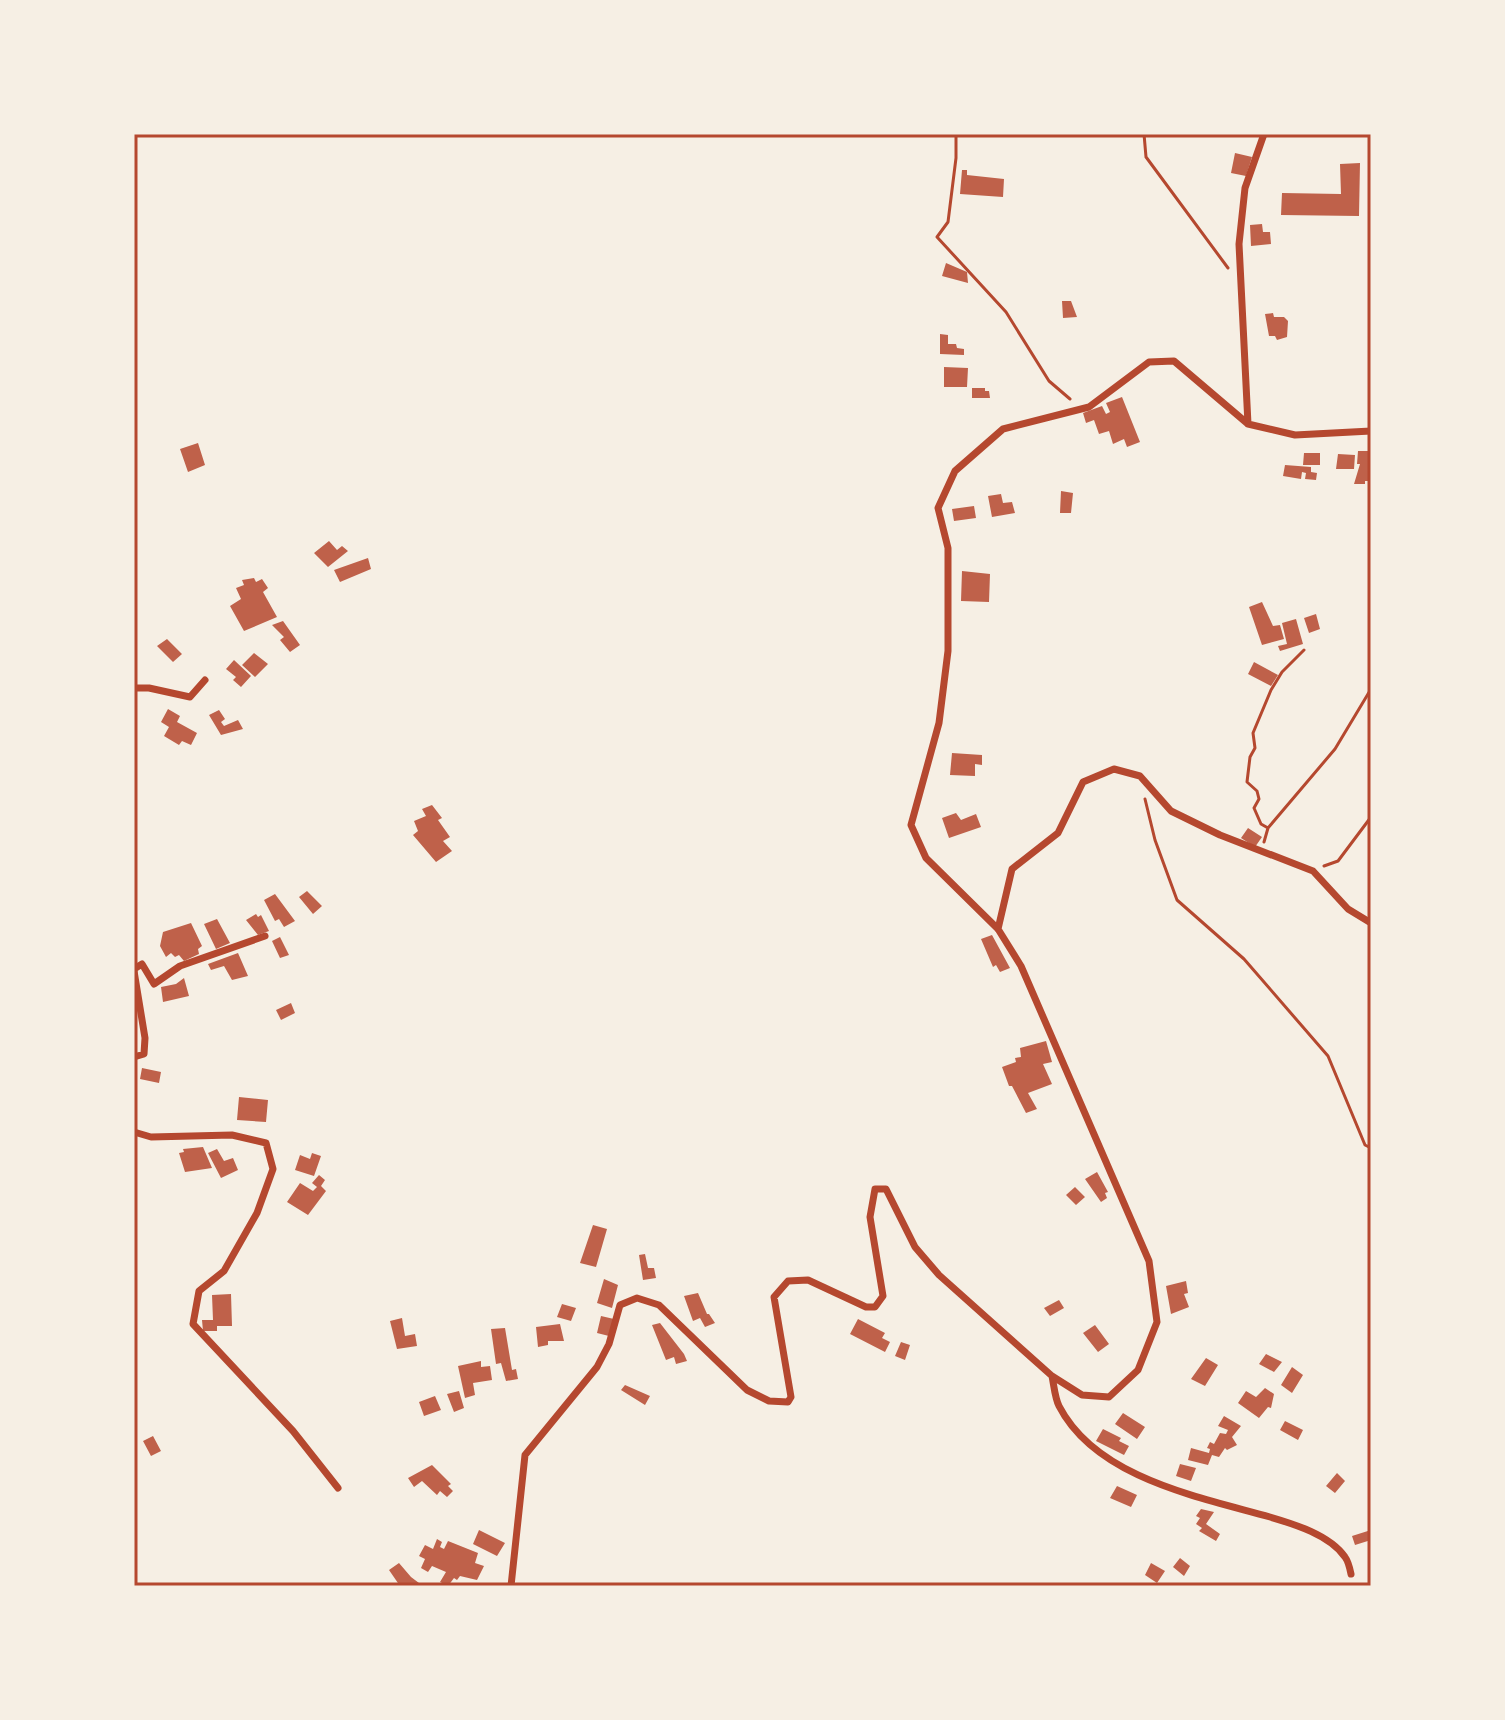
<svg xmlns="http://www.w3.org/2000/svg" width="1505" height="1720" font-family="'Roboto Serif',serif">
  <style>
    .building { fill: #bf614a }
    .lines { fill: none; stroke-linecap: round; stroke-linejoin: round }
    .path { stroke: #b5482f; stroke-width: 3 }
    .minor { stroke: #b5482f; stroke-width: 7 }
    .neatline { fill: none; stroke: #b5482f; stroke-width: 3 }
  </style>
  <rect width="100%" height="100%" fill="#f6efe4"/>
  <!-- building -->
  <path class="building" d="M1235 153 1252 157 1246 176 1231 173Z
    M1360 163 1359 216 1281 215 1282 193 1341 194 1340 164Z
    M962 170H967V175L1004 179 1003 197 960 194Z
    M1262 224 1263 232H1270L1271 244 1251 246 1250 225Z
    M946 263 967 272 968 283 942 276Z
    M1062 301H1071L1077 317 1063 318Z
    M1273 313 1274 317H1284L1288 321 1287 337 1277 340 1275 336H1269L1265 314Z
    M940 334 948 335V344H956L957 348 964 349V355L940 354Z
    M944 367 968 368 967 387H944Z
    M972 388H985V391H989L990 398H972Z
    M1122 397 1140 442 1127 447 1124 439 1113 444 1109 431 1099 434 1094 420 1086 423 1083 413 1102 406 1106 414 1110 412 1106 403Z
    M198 443 205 465 188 472 180 449Z
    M1358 451H1371V481H1365V484H1354L1360 464H1357Z
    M1304 453H1320V465H1303Z
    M1338 454 1355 455 1354 469H1336Z
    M1285 465 1311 467V472L1317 473 1316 480 1305 479 1306 473 1302 472 1301 479 1283 476Z
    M1061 491 1073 493 1071 513H1060Z
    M1001 494 1003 503 1012 502 1015 513 992 517 988 496Z
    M974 506 976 518 954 521 952 509Z
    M329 541 337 550 342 546 348 551 328 567 314 553Z
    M368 558 371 569 340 582 334 570Z
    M962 571 990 574 989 602 961 601Z
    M254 578 256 582 262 579 268 588 263 592 277 617 244 631 230 606 241 599 236 588 244 585 242 580Z
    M1262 602 1273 626 1280 625 1284 639 1262 645 1249 607Z
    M1316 614 1320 629 1309 633 1304 618Z
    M1296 619 1303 644 1280 651 1278 646 1287 644 1282 623Z
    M283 621 300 645 290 652 280 640 284 637 272 625Z
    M167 639 182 654 173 662 157 646Z
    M254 653 268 664 255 677 242 665Z
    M234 660 251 676 241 687 233 680 236 677 226 669Z
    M1254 662 1278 675 1271 686 1248 674Z
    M168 709 180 716 177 722 197 733 191 745 182 741 179 745 164 736 169 727 161 722Z
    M219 710 225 719 221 722 224 726 238 720 243 729 221 735 209 715Z
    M952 753 982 755V765L975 764V776L950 775Z
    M432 805 442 818 438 820 450 837 443 841 452 851 436 862 413 835 418 831 414 821 426 816 422 809Z
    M956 813 961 820 976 814 981 827 949 838 942 818Z
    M1248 828 1262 837 1255 847 1241 838Z
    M307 891 322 906 313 914 299 897Z
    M275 894 295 921 284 927 279 919 275 921 264 900Z
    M256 914 258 917 261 915 269 931 258 935 246 920Z
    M217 919 230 943 216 949 204 924Z
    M191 923 202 946 198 949 199 954 184 961 179 955 175 957 171 953 166 957 160 946 163 932Z
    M992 935 1010 968 1000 972 996 965 993 967 981 939Z
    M280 937 289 955 280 958 272 941Z
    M238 953 248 976 232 980 224 966 211 970 208 964Z
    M184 978 189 996 163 1002 161 987 176 984Z
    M291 1003 295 1013 281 1020 276 1010Z
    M1046 1041 1052 1062 1043 1064 1052 1084 1028 1093 1037 1109 1026 1113 1012 1086H1009L1002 1067 1016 1062 1015 1058 1021 1057 1020 1048Z
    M142 1068 161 1072 159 1083 140 1079Z
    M239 1097 268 1100 266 1122 237 1120Z
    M203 1147 212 1168 185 1172 179 1153 184 1152 183 1149Z
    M217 1149 224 1161 233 1158 238 1170 221 1178 208 1153Z
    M312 1153 321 1156 314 1176 295 1170 300 1155 310 1159Z
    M1097 1172 1108 1192 1105 1193 1107 1198 1101 1202 1085 1179Z
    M319 1175 325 1180 321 1186 326 1191 308 1215 287 1202 300 1183 313 1191 317 1187 312 1183Z
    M1075 1187 1085 1197 1076 1205 1066 1195Z
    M593 1225 607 1229 596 1267 580 1263Z
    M645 1254 648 1268H654L656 1278 643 1280 639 1255Z
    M604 1279 618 1285 612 1308 597 1303Z
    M1186 1281 1188 1293 1184 1294 1189 1307 1171 1314 1166 1286Z
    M698 1293 707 1314H709L715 1323 705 1327 700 1318 693 1321 684 1296Z
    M231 1294 232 1326H217V1331H203L202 1320H213L212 1295Z
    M1059 1300 1064 1308 1050 1316 1044 1308Z
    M562 1304 576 1308 571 1321 557 1317Z
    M601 1316 614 1319 609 1336 597 1333Z
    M402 1318 405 1336 415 1334 417 1346 397 1349 390 1321Z
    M858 1319 885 1333 882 1338 890 1342 885 1352 850 1334Z
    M660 1323 684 1354 687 1361 676 1364 674 1357 666 1360 652 1325Z
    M560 1324 564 1341H548V1345L538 1347 536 1327Z
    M1095 1325 1109 1344 1098 1352 1083 1333Z
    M505 1328 512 1370 516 1369 518 1379 506 1381 501 1363 496 1364 491 1329Z
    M901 1342 910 1345 905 1360 895 1356Z
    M1266 1354 1282 1362 1274 1372 1259 1364Z
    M1206 1358 1218 1365 1205 1386 1191 1379Z
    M481 1361V1367L490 1366 492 1380 473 1383 475 1395 465 1398 458 1366Z
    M1292 1367 1303 1375 1292 1393 1281 1385Z
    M625 1385 650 1396 645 1405 621 1390Z
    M1265 1388 1274 1394 1271 1408 1268 1407 1259 1418 1238 1403 1246 1391 1256 1397Z
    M459 1391 464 1408 454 1412 447 1394Z
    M435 1396 441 1410 424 1416 419 1402Z
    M1123 1413 1145 1427 1137 1439 1115 1424Z
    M1224 1416 1241 1426 1232 1437 1237 1445 1227 1450 1225 1448 1219 1457 1212 1455 1208 1465 1188 1460 1191 1448 1209 1453 1210 1449 1207 1448 1210 1442 1214 1444 1220 1433 1226 1434 1228 1430 1218 1426Z
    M1285 1421 1303 1430 1298 1440 1280 1430Z
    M1103 1429 1121 1438 1119 1441 1129 1446 1124 1455 1096 1441Z
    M153 1436 161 1451 151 1456 143 1441Z
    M1180 1464 1196 1468 1191 1481 1176 1476Z
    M432 1465 451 1484 448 1486 453 1491 447 1497 440 1491 437 1495 422 1481 414 1487 408 1478Z
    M1337 1473 1345 1481 1335 1493 1326 1486Z
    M1117 1486 1137 1495 1131 1507 1110 1498Z
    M1201 1509 1214 1512 1206 1524 1220 1534 1216 1541 1199 1531 1202 1528 1196 1524 1200 1518 1196 1516Z
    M479 1530 505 1543 497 1556 473 1544Z
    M1371 1530V1540L1355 1545 1352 1536Z
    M437 1539 442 1542 440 1547 444 1549 448 1541 478 1553 475 1563 484 1566 477 1580 460 1576 457 1580 454 1578 448 1586 440 1582 446 1572 432 1566 428 1572 421 1568 425 1559 419 1556 425 1545 433 1549Z
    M1180 1558 1190 1566 1184 1576 1173 1567Z
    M399 1563 411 1577 423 1586H400L389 1570Z
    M1151 1563 1165 1571 1157 1583 1145 1575Z"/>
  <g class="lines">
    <!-- path -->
    <path class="path" d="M956 134V158L948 222 937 237 1006 312 1049 381 1070 399
      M1144 134 1146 157 1228 268
      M1145 799 1155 840 1177 900 1244 959 1328 1056 1365 1145 1371 1148
      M1268 828 1261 824 1254 808 1259 799 1257 791 1247 782 1250 757 1255 748 1253 733 1271 690 1282 672 1304 650
      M1264 842 1268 828 1335 749 1371 689
      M1324 866 1338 861 1371 817"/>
    <!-- minor -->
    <path class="minor" d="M1248 424 1239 244 1245 188 1264 134
      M134 688H149L190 697 205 680
      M998 929 1012 869 1058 833 1083 782 1114 769 1140 776 1171 811 1220 835 1313 871 1348 909 1371 923
      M134 969 142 964 154 984 180 966 265 936
      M134 971 145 1038 144 1054 134 1057
      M134 1132 151 1137 232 1135 266 1143 273 1169 257 1213 224 1271 199 1291 193 1324 293 1431 338 1488
      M1052 1376C1054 1386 1055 1398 1059 1406 1096 1478 1199 1497 1270 1517 1294 1524 1330 1535 1345 1557 1348 1561 1350 1569 1351 1574
      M511 1586 525 1455 597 1367 609 1344 620 1305 637 1298 659 1305 747 1390 769 1401 788 1402 791 1397 774 1297 788 1281 808 1280 866 1307H875L883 1296 870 1217 875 1189H886L915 1247 939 1275 1052 1376 1082 1395 1109 1397 1138 1370 1157 1322 1149 1261 1021 966 998 929 926 858 911 825 939 723 948 651V548L938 508 955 471 1003 429 1089 407 1149 362 1174 361 1248 424 1295 435 1371 431"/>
  </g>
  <!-- border -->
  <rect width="1505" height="1720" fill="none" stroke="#f6efe4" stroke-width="272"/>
  <rect x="136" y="136" width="1233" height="1448" class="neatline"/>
</svg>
